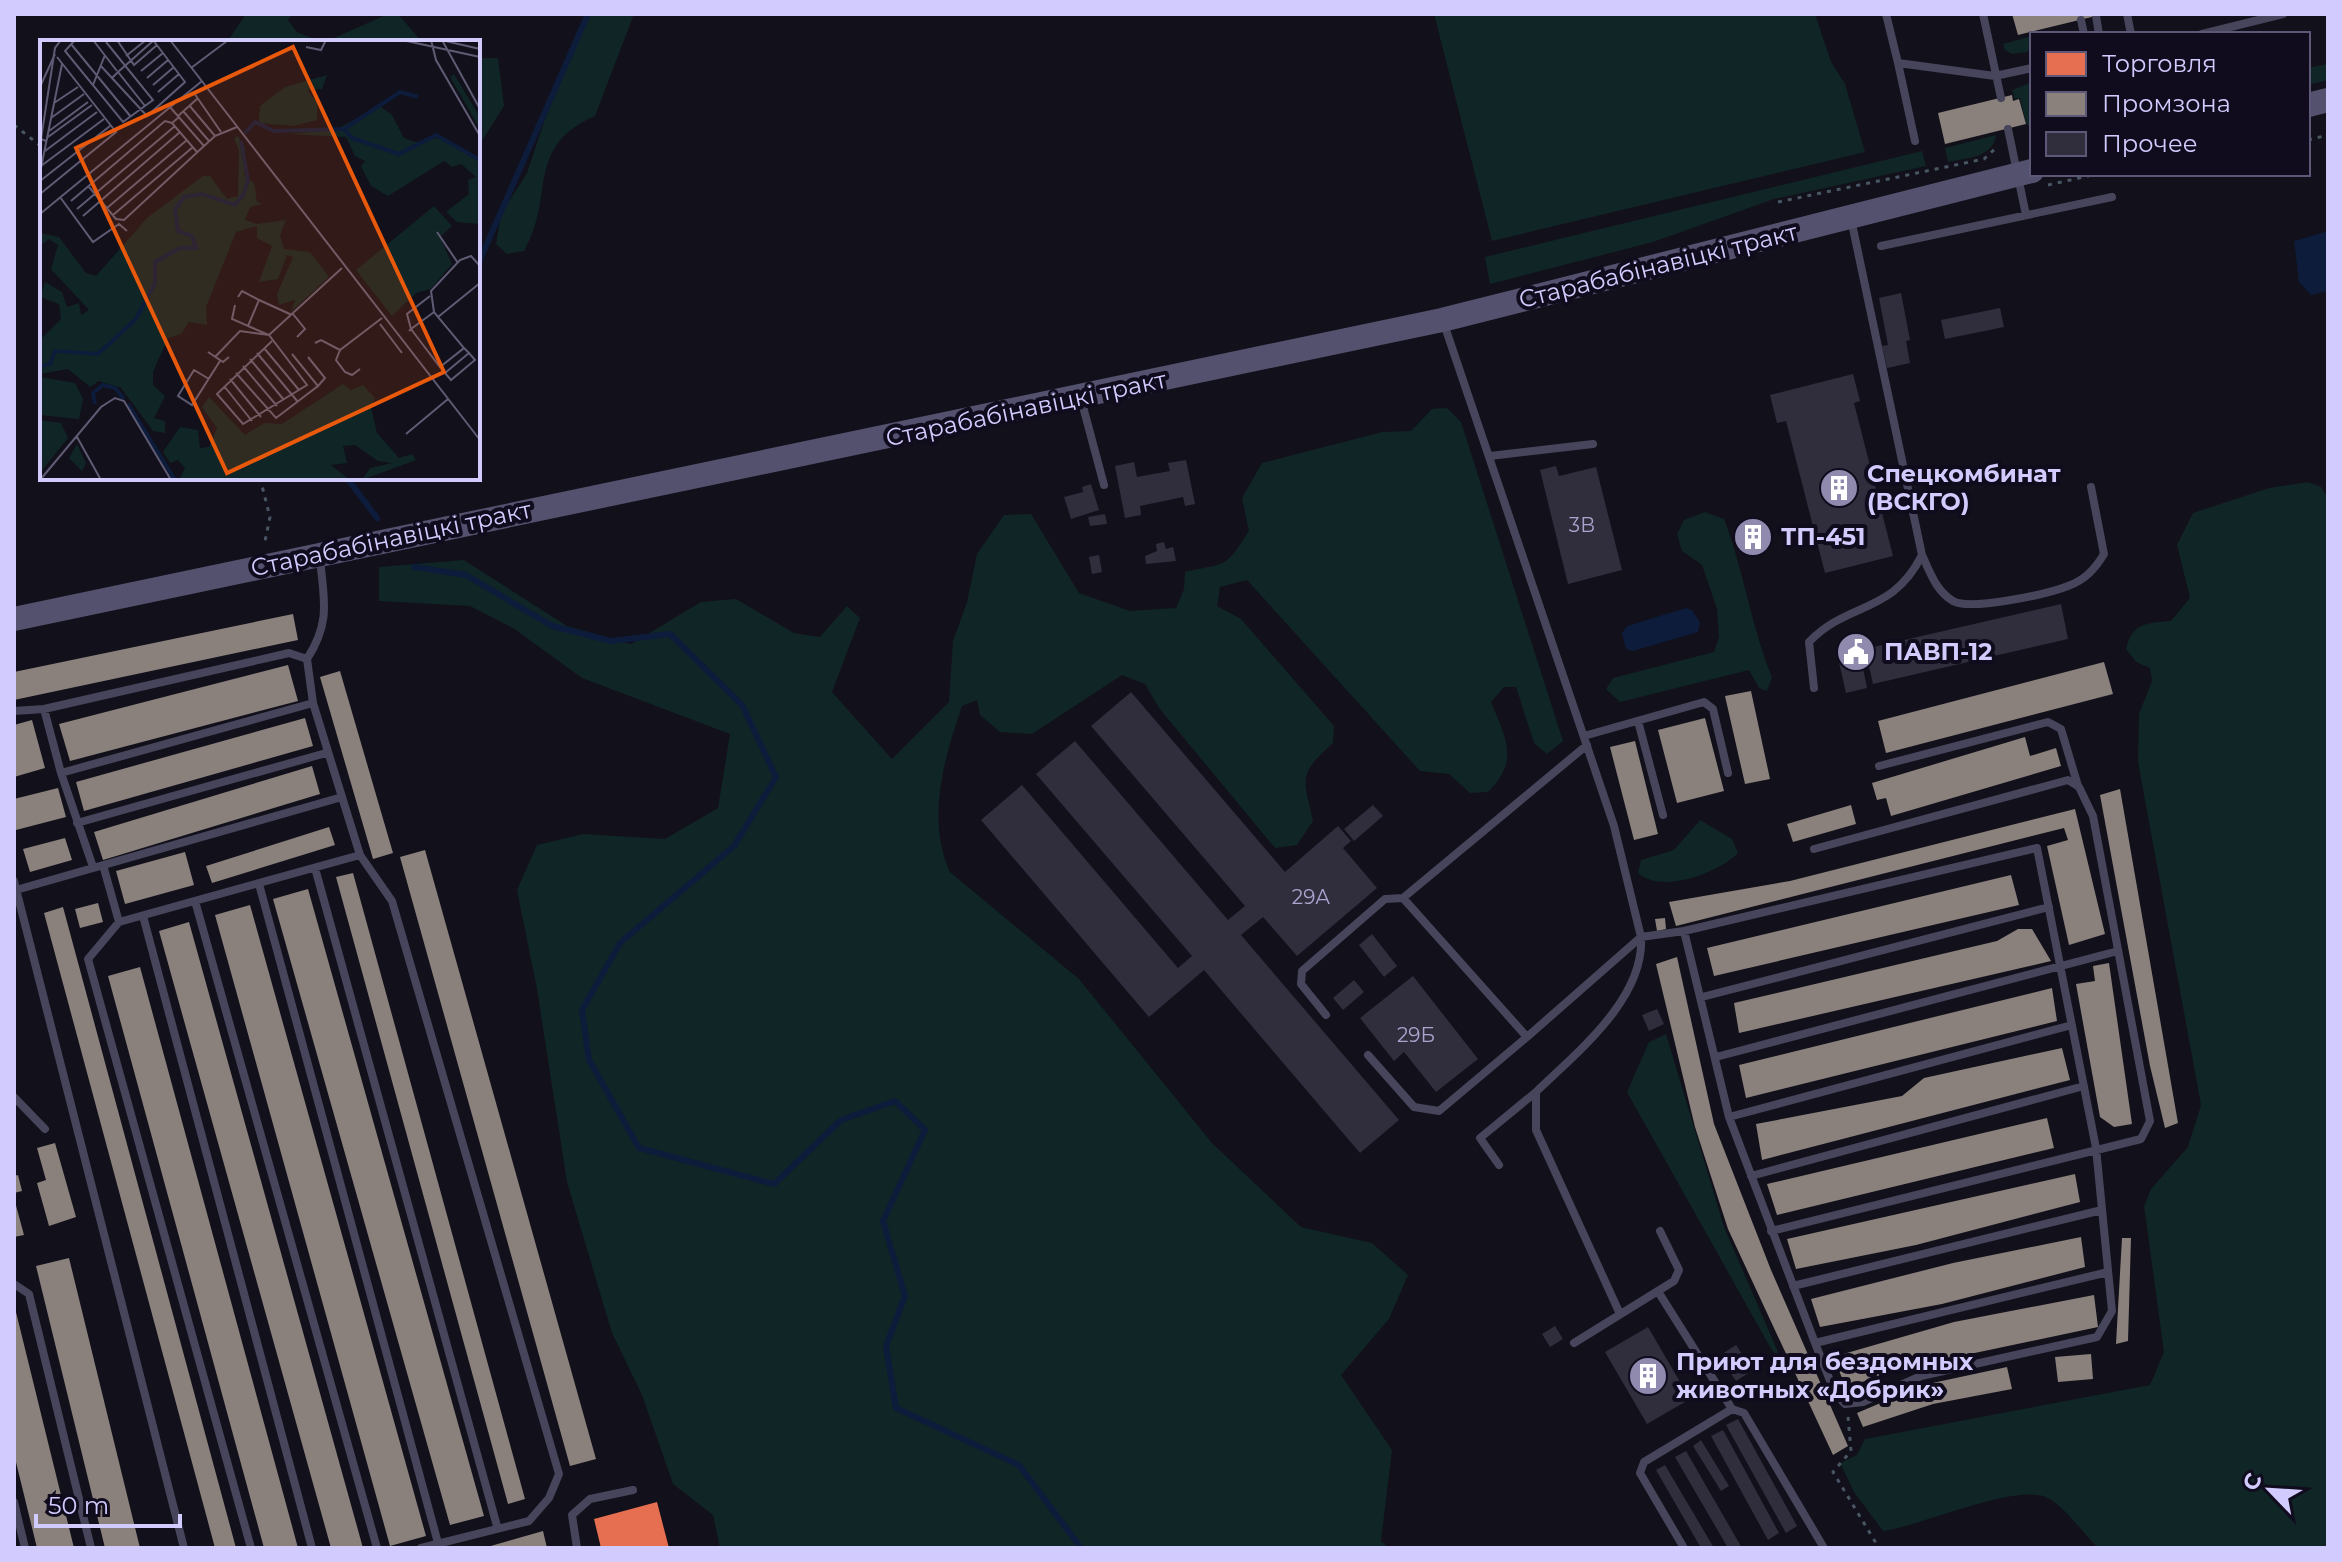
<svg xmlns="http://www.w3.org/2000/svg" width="2342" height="1562" font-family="Montserrat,sans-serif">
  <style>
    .green { fill: #102526 }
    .water { fill: #0d1c3b }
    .shops { fill: #e76f51 }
    .industry { fill: #8a817c }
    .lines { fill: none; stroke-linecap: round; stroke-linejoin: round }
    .stream { stroke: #0d1c3b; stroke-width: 6 }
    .building { fill: #302e3d }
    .path { stroke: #495765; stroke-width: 3; stroke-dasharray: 4 6; stroke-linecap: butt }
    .lane { stroke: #46455b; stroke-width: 8 }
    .secondary { stroke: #53516e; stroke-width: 24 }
    .labels { text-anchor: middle; stroke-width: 8; stroke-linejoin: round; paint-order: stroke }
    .number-label { font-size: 20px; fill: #aaa4ce }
    .street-label { font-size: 24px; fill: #d2cbfe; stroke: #100c1e }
    .poi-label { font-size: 24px; font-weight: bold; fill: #d2cbfe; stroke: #100c1e; text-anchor: start }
    .inset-river { fill: none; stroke: #0d1c3b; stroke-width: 4 }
    .inset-road { fill: none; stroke: #5f5b75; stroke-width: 2 }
    .view { fill: #e8590c; fill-opacity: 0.15; stroke: #e8590c; stroke-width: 4 }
    .inset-edge { fill: none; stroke: #d2cbfe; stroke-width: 4 }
  </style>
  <rect width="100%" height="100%" fill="#12101a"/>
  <!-- green -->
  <path class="green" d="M246 14H292L288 20 297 32 322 42H227Z
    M388 14H398L422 42H325Z
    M591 14H634L595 116C524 147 556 196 524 251L507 254 496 244 501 214 527 173 554 92Z
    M1434 14H1815L1831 62 1845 84 1865 152 1492 241Z
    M2032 36 2028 52 2012 54 2005 50 2003 44Z
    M478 58H498L504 106 478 147Z
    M2328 64V80L2308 85V68Z
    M2032 82V129L2026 123 2020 98 2015 99 2012 90Z
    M1996 135C1993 158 1967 158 1948 162L1945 148Z
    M1922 151 1926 166 1774 199 1653 242 1490 284 1485 257Z
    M1447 408 1461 422 1563 741 1547 754 1534 743 1516 687H1504L1491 702C1506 739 1520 760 1488 792L1470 793 1449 774 1420 771 1247 580 1220 587 1217 606 1241 619 1334 726 1333 743C1298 775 1303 776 1313 821L1297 845 1275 848 1159 708 1145 684 1122 675 1032 734 1000 732 980 715 977 700 962 706C944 759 926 819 950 872L1079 979 1212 1143 1301 1227 1372 1243 1408 1275 1389 1319 1341 1375 1392 1450 1381 1541 1389 1548H720L713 1515 673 1484 642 1395 612 1333 567 1182 537 989 517 890 537 845 583 834 665 839 718 808 730 734 582 678 513 628 470 606 379 601V567L464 560 567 626 631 644 701 602 736 599 794 633 820 637 847 606 860 618 832 692 892 759 949 702 953 641 967 602 977 554 1004 515 1031 514 1079 593 1130 611 1176 608 1184 589 1185 572C1227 562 1224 570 1249 531L1242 498 1262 463 1382 432 1411 431 1432 409Z
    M2308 482 2321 487 2328 497V1548H2098C2083 1533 2068 1511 2050 1499 2021 1480 1922 1526 1883 1531L1854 1492 1840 1463 1857 1455 1865 1439 2150 1385 2164 1352 2144 1206 2151 1189 2188 1147 2201 1105 2138 762 2139 714 2152 681 2150 668 2136 662 2126 649C2132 623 2146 623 2171 621L2190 598 2177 545 2193 513 2269 488Z
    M1705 512 1724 519C1744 571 1751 626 1772 677L1767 691 1759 688 1749 670 1620 702 1606 689 1613 678 1714 652 1719 637 1717 609 1702 565 1682 551 1677 534 1684 520Z
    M1700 820 1732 839 1738 853C1717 874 1661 894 1638 873L1641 860 1674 850Z
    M1666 1034 1724 1227 1785 1368 1770 1347 1627 1092 1649 1042Z"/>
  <!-- water -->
  <path class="water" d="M2328 231V291L2311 295 2299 282 2294 241Z
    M1686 608 1692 610 1700 622 1698 632 1633 651 1626 649 1622 633 1627 626Z"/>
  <!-- shops -->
  <path class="shops" d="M657 1502 669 1548H601L594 1519Z"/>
  <!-- industry -->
  <path class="industry" d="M2012 14H2100V15L2018 35Z
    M2012 95 2013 101 2019 99 2026 124 1945 144 1938 113Z
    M293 614 298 640 14 700V672Z
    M2104 662 2113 694 1886 753 1878 721Z
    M288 665 298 701 70 761 59 724Z
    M340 671 393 853 373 859 320 677Z
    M1751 691 1770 779 1745 784 1725 696Z
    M305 718 313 746 84 811 76 782Z
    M1705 718 1724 791 1677 803 1658 730Z
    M32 720 45 768 14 777V725Z
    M2025 737 2030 756 2056 748 2061 766 1891 816 1886 798 1877 800 1872 783Z
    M1635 741 1658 834 1634 840 1610 747Z
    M312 766 320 794 103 860 94 832Z
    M58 788 66 817 16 830 14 799Z
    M2120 789 2178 1123 2165 1128 2150 1066 2100 795Z
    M1851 805 1856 824 1793 842 1787 824Z
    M2075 809 2105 934 2069 945 2047 846 2068 840 2064 828 1676 926 1669 902 1790 881Z
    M329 827 335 845 212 883 206 866Z
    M65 838 72 860 30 872 23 849Z
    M425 850 596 1459 570 1466 400 857Z
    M185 852 194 885 125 904 116 871Z
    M353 873 525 1499 508 1504 336 877Z
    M2011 875 2019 905 1714 976 1707 948Z
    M308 889 484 1516 450 1525 273 899Z
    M98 903 103 922 80 928 75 909Z
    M250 905 426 1536 390 1546 215 915Z
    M63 907 236 1548H215L44 913Z
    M1665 918 1666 929 1657 931 1655 919Z
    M189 922 363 1548H331L159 931Z
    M2018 929H2032L2051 961 1739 1033 1734 1003 1997 941Z
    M1677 957 1714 1124 1771 1270 1848 1446 1833 1455 1728 1229 1695 1127 1656 964Z
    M2109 963 2132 1124 2114 1127 2100 1117 2076 984 2095 981 2093 966Z
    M140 967 298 1548H264L108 976Z
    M2052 988 2057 1021 1746 1098 1739 1065Z
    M2062 1048 2070 1080 1762 1160 1756 1124 1902 1096 1924 1078Z
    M2047 1118 2054 1148 1777 1215 1767 1184Z
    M55 1143 76 1217 49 1226 37 1183 46 1180 37 1148Z
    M2075 1174 2080 1202 1916 1245 1796 1269 1787 1239Z
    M18 1175 22 1191 14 1193V1176Z
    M14 1198 24 1235 14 1237Z
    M2081 1237 2085 1267 1942 1304 1820 1327 1811 1299 1953 1263Z
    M2122 1238H2131L2128 1341 2116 1344Z
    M69 1258 140 1548H105L36 1266Z
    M2094 1295 2098 1327 1913 1366 1846 1387 1833 1357 1954 1322Z
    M14 1308H15L74 1548H37L14 1454Z
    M2091 1354 2093 1379 2058 1382 2055 1357Z
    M2007 1367 2012 1389 1933 1404 1863 1427 1857 1413 1923 1385Z
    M543 1531 547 1548H487V1547Z"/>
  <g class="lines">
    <!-- stream -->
    <path class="stream" d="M478 264 588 14
      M347 478 377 518
      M414 567 466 575 552 626 611 641 670 634 742 705 776 777 734 846 620 943 582 1010 589 1060 639 1148 774 1184 841 1120 895 1101 925 1130 883 1221 905 1296 886 1346 896 1408 1019 1465 1081 1548"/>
  </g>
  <!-- building -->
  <path class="building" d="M1901 293 1910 340 1906 341 1910 363 1887 368 1882 346 1888 345 1879 298Z
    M2000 308 2004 327 1945 339 1941 320Z
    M1853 374 1860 401 1854 403 1893 556 1825 573 1786 421 1777 423 1770 395Z
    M1186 460 1195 504 1185 506 1183 497 1140 506 1141 515 1125 518 1115 466 1134 462 1137 477 1170 471 1168 463Z
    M1556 466 1559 476 1596 467 1622 570 1568 584 1540 470Z
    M1091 484 1099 510 1071 519 1064 497 1083 492 1082 487Z
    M1105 514 1107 524 1090 526 1088 517Z
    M1768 525 1771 542 1738 549 1735 532Z
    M1164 542 1166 549 1173 547 1176 561 1146 564 1145 556 1157 551 1156 544Z
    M1099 555 1102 572 1092 574 1089 557Z
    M2061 604 2068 639 1873 684 1865 649Z
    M1860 653 1867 688 1846 693 1838 658Z
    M1131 692 1285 872 1338 826 1351 841 1343 848 1377 888 1297 956 1263 917 1241 935 1399 1120 1360 1153 1204 970 1149 1017 981 820 1022 785 1178 968 1192 956 1036 774 1075 741 1228 920 1245 906 1091 726Z
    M1373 805 1383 816 1354 841 1344 829Z
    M1372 934 1397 966 1384 977 1359 945Z
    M1413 976 1478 1059 1436 1092 1404 1052 1394 1061 1360 1018Z
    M1354 980 1364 992 1343 1010 1333 998Z
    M1657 1009 1664 1024 1649 1031 1642 1015Z
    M1555 1326 1563 1339 1550 1347 1542 1334Z
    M1648 1327 1690 1399 1647 1424 1605 1352Z
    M1736 1345 1753 1370 1736 1381 1719 1356Z
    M1738 1419 1797 1526 1786 1533 1726 1425Z
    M1723 1430 1779 1533 1768 1540 1711 1436Z
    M1701 1440 1729 1486 1721 1491 1693 1446Z
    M1686 1451 1742 1548H1728L1675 1457Z
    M1665 1465 1714 1548H1701L1656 1470Z"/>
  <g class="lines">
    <!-- path -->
    <path class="path" d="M14 125 42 147
      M2308 140 2328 135
      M2048 185 2097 174
      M1778 202 1984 159 1997 147
      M260 478 270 517 264 546
      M1848 1417 1851 1451 1833 1472 1879 1548"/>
    <!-- lane -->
    <path class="lane" d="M1886 14 1898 63 1995 76 2032 68
      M1983 14 2001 98
      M2127 14 2131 34
      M2096 16 2099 34
      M2081 20 2084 34
      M2202 34 2283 14
      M1898 63 1915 141
      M2008 129 2026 215
      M1881 246 2112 197
      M1444 324 1614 826 1641 937C1645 999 1576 1053 1536 1092V1130L1620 1314
      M1081 399 1104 485
      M1490 456 1593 444
      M1922 555C1930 572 1936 591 1953 601 1970 611 2048 594 2068 586 2085 580 2095 569 2104 554L2091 487
      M1814 688 1809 642C1848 601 1892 615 1922 555L1851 219
      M44 709 61 773 93 867
      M14 711 44 709 289 653 307 659
      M1638 721 1663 815
      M1584 736 1704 702 1713 709 1728 773
      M1879 766 2048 722 2061 729 2078 786
      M61 773 313 703 307 659C331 622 324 600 320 559
      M342 797 360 855 392 901 559 1474 549 1498 529 1521 421 1548
      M77 823 326 753
      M103 865 119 922 360 855
      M315 868 497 1526
      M14 881 184 1548
      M259 884 438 1543
      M16 890 342 797 313 703
      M1403 898 1587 745
      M195 901 377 1548
      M143 916 312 1548
      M119 922 88 959 251 1548
      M1702 997 2049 907
      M1326 1015 1301 984 1302 971 1385 899 1403 898 1527 1037 1439 1111 1414 1107 1368 1055
      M1527 1037 1641 937 1684 931 2037 848 2096 1148 2112 1311 2097 1337 1921 1376 1863 1402 1845 1404 1835 1393 1815 1343 1729 1117 1684 931
      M1716 1057 2118 951
      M14 1097 45 1129
      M1729 1117 2072 1025
      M1499 1165 1480 1138 1536 1092
      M1751 1176 2084 1086
      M1771 1231 2141 1139 2150 1121 2093 816 2079 787 2068 780 1814 849
      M14 1284 29 1294 91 1548
      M1793 1286 2102 1210
      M1659 1293 1732 1409 1744 1413 1824 1548
      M1574 1343 1674 1281 1679 1270 1660 1231
      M1815 1343 2108 1272
      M14 1502 25 1548
      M577 1548 572 1515 590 1499 633 1490
      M1684 1548 1640 1473 1644 1462 1732 1409"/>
    <!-- secondary -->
    <path class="secondary" d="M2308 105 2328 100
      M14 619 1442 320 2032 171"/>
  </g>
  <!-- icons -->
  <defs>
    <g id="building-disc" transform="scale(2)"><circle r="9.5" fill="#8f8aae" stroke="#100c1e"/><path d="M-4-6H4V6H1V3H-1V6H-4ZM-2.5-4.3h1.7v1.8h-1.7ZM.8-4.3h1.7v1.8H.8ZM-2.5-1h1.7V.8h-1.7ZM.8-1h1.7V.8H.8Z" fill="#fff"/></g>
    <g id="civic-disc" transform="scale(2)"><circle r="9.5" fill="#8f8aae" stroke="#100c1e"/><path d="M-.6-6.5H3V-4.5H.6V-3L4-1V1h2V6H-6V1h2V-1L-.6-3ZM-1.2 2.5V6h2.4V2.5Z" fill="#fff"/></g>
  </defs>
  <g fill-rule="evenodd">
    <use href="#building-disc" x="1839" y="488"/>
    <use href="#building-disc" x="1753" y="537"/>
    <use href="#civic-disc" x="1856" y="652"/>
    <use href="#building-disc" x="1648" y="1376"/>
  </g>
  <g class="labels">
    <!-- number labels -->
    <g class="number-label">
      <text x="1582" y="532">3В</text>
      <text x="1311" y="904">29А</text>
      <text x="1416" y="1042">29Б</text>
    </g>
    <!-- street labels -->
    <g class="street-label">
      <text transform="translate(1658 266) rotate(-14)" y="8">Старабабінавіцкі тракт</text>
      <text transform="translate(1026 409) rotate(-12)" y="8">Старабабінавіцкі тракт</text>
      <text transform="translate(391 539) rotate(-12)" y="8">Старабабінавіцкі тракт</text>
    </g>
    <!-- poi labels -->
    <g class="poi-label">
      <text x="1867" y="482">Спецкомбинат<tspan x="1867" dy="28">(ВСКГО)</tspan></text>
      <text x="1781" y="545">ТП-451</text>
      <text x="1884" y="660">ПАВП-12</text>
      <text x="1676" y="1370">Приют для бездомных<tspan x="1676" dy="28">животных «Добрик»</tspan></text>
    </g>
  </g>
  <!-- overview -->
  <g transform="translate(40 40)">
    <rect width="440" height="440" fill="#12101a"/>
    <path d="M414 34 440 77V89L410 37ZM287 35 282 49 267 50 277 63V80L254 86 219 83 220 66 245 47ZM340 66 352 75 364 98 376 102 403 97 439 119 440 184 417 182 406 172 429 154 428 140 436 137 421 124 412 127 404 121 348 156 331 146 321 126 325 121 315 116 306 97 250 94 297 89ZM198 96 205 108 204 136 214 143 217 162 223 164 210 167 205 180 217 184 246 180 240 195 244 209 270 212 289 237 251 272 255 260 239 265 237 254 253 217 247 215 238 239 219 242 232 206 217 198V186L196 192 166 267 167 285 149 282 141 294 128 298 113 332V345L125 356 114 378 125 381V393L113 391 81 348 59 341 50 347 28 329 0 334V300L21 279 19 264 0 257 5 242 22 252 27 267 39 263 41 275 49 270 11 229 18 205 9 199 0 206V193L19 197 46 233 56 236 107 178 163 136H170L187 159 198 156 199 111 194 98ZM394 166 412 186 400 197 412 224 391 249 376 253 352 276 316 230ZM0 337 35 343 43 359 39 379 0 375ZM303 344 311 350 323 345 335 358 331 367 337 393 359 418 372 414 376 420 322 440 330 428 352 423 338 421 315 405 303 406 307 423 291 425 310 440H139L145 428 138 420 130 423 123 412 140 387 158 390 160 408 169 407 177 388 162 367 169 357 205 395 224 383 242 384ZM0 380 21 383 28 398 0 433ZM37 404 46 423 42 431 29 418Z" fill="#102526"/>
    <path class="inset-river" d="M304 89 360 52 378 57M205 93 215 82 234 91 304 89 312 98 359 114 396 95 440 120M0 326 10 324 15 311 58 314 96 279 115 243V222L140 208H156L152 196 138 191 135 170 144 157 162 154 195 165 203 155 208 141 201 101M55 364 53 353 63 345 75 348 84 359M88 364 135 440"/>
    <path class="inset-road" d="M35 0 25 11 83 82 113 60 66 2M53 0 77 31M77 0 94 25 117 5M130 0 440 400M362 0 440 17M391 0 396 20 440 96M401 0 440 9M402 0 440 69M31 4 91 77M266 7 281 10 286 0M86 16 106 0M60 25 107 76 145 42 113 0M151 28 187 1M101 31 123 13M78 32 114 0M72 38 78 32 105 66M107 38 128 20M53 45 65 15M113 45 134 27M0 47 15 14M118 52 139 34M154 53 181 92M14 63 38 47M149 65 175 96 197 87M130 67 164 106 175 96M143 71 169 101M138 76 157 59M139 77 132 83 157 112M11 78 44 54M9 91 48 62M8 97 52 65M6 101 1 99 15 8 21 0M5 111 57 72M1 126 64 79M0 133 22 24M0 141 70 86M49 147 76 179 84 180 164 106M0 154 76 92 17 17M20 157 53 202 79 184 87 191M31 161 125 81 132 83M67 168 147 100M37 169 135 86M0 174 162 41M73 175 153 107M43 176 140 92M397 192 418 223M219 260 252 275M195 265 192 279 208 286 219 260 202 251 198 257M394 272 391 251 420 220 431 216 440 226M253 274 265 289 257 297M398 277 440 243M340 284 362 313M208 286 229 295 267 345 203 384 177 354 232 301M369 291 371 289 394 272 424 308 400 327 377 297 371 289 367 274 390 256M275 303 281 300 300 310 342 278M224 308 259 350M300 310 296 320 305 332 312 335 320 329M168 312 183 322 189 317M217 313 258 362M175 317 200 291 229 295 302 228M268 317 285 338 278 346M210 319 244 360M203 326 237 366M196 333 236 378 278 346 252 314M405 333 411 340 435 320 429 313M405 333 429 313 424 308M169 339 154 330 138 356 152 365 180 321M190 339 221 377M184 346 212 381M366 394 408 359M37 397 61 440M0 440 61 367 75 358 84 361 131 440"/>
    <path class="view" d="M253 7 404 332 187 433 36 108Z"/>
    <rect width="440" height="440" class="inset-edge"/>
  </g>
  <!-- border -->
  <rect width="2342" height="1562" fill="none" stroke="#d2cbfe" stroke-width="32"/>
  <!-- legend -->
  <rect x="2030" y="32" width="280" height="144" fill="#100c1e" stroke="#5e5878" stroke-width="2"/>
  <rect x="2046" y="52" width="40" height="24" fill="#e76f51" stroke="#5e5878" stroke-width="2"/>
  <text x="2102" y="72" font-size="24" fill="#d2cbfe">Торговля</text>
  <rect x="2046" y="92" width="40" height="24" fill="#8a817c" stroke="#5e5878" stroke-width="2"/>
  <text x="2102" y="112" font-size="24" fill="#d2cbfe">Промзона</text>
  <rect x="2046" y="132" width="40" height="24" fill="#302e3d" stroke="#5e5878" stroke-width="2"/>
  <text x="2102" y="152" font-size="24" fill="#d2cbfe">Прочее</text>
  <!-- north arrow -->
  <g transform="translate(2270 1490) rotate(295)" stroke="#100c1e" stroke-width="6" paint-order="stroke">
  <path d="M0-6L14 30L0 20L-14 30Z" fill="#d2cbfe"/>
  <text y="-12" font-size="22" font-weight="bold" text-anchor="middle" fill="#d2cbfe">С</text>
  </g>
  <!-- scale -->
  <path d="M36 1514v12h144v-12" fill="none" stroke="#d2cbfe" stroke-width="4"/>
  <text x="48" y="1514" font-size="24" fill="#d2cbfe" stroke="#100c1e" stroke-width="6" paint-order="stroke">50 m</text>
</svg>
